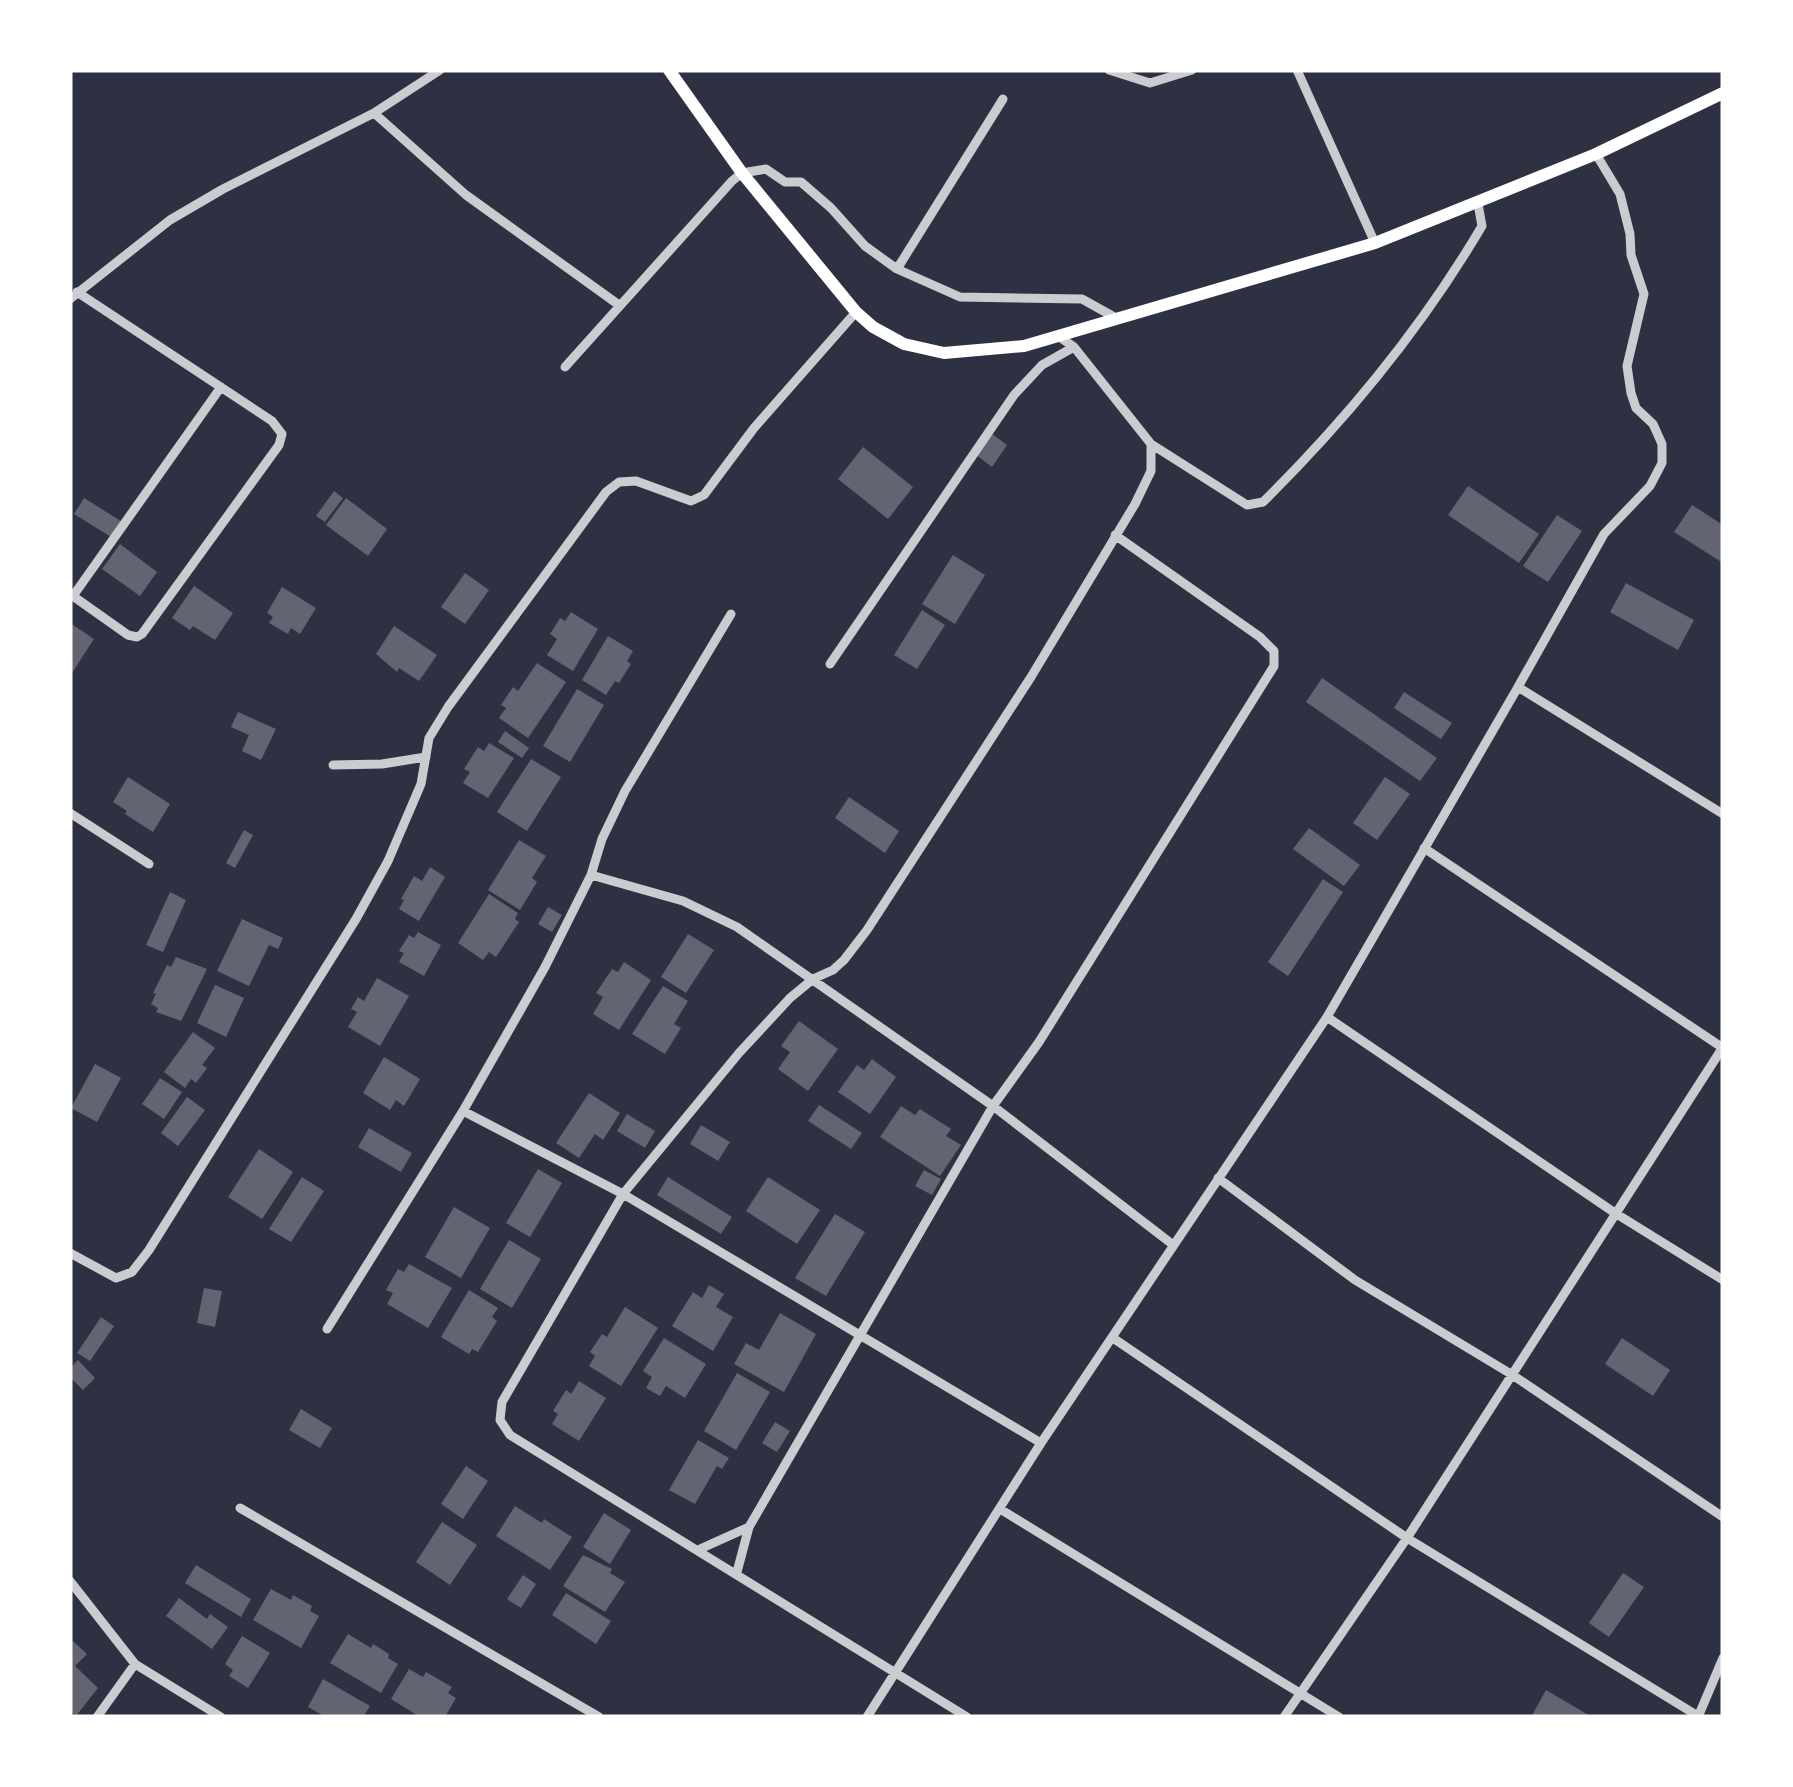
<svg xmlns="http://www.w3.org/2000/svg" width="1793" height="1787" font-family="Manrope,sans-serif">
  <style>
    .building { fill: #626471 }
    .lines { fill: none; stroke-linecap: round; stroke-linejoin: round }
    .minor { stroke: #caccd0; stroke-width: 9 }
    .secondary { stroke: #fff; stroke-width: 12 }
  </style>
  <rect width="100%" height="100%" fill="#2d3142"/>
  <!-- building -->
  <path class="building" d="M991 433 1007 445 992 467 976 455Z
    M863 447 913 487 888 519 838 479Z
    M1468 486 1539 534 1519 563 1448 515Z
    M334 491 343 498 325 522 316 516Z
    M84 498 121 521 111 537 74 514Z
    M346 498 387 529 368 556 326 525Z
    M1692 505 1723 525V563L1674 532Z
    M1557 515 1582 531 1548 582 1523 566Z
    M120 544 157 572 140 596 102 569Z
    M953 555 985 575 955 624 922 604Z
    M465 573 489 590 465 624 441 607Z
    M1626 583 1694 620 1678 650 1610 612Z
    M194 586 233 613 215 640 193 626 190 630 172 618Z
    M282 587 316 608 300 634 291 628 288 634 269 623 273 617 267 613Z
    M922 610 945 625 917 669 894 655Z
    M571 612 598 629 573 671 547 655 557 639 550 634 560 618 565 621Z
    M70 623 94 639 70 676Z
    M394 626 437 655 419 681 399 668 397 672 376 654Z
    M608 636 633 651 627 661 631 664 619 683 615 681 606 695 582 680Z
    M537 663 566 682 528 738 499 718 506 708 501 705 513 687 518 691Z
    M1322 678 1437 758 1420 781 1306 702Z
    M577 689 604 705 570 762 543 746Z
    M1404 692 1452 723 1441 739 1394 708Z
    M238 712 276 729 261 760 242 751 249 735 231 727Z
    M505 731 529 748 522 758 498 742Z
    M489 743 514 758 488 798 463 783 470 772 464 769 478 747 484 751Z
    M531 759 561 777 527 831 497 812Z
    M128 777 170 804 153 832 125 814 127 811 113 802Z
    M1385 777 1410 794 1377 840 1353 823Z
    M849 797 899 831 885 853 835 818Z
    M1309 828 1360 865 1344 886 1293 849Z
    M244 830 253 835 235 868 226 863Z
    M519 840 546 856 532 878 537 882 520 910 488 890Z
    M430 867 445 877 419 921 399 909 404 900 401 899 414 876 422 881Z
    M1323 879 1343 892 1288 976 1268 962Z
    M170 892 186 900 163 952 146 945Z
    M489 894 518 913 515 919 519 922 496 957 489 952 483 960 458 943Z
    M548 907 562 915 552 932 538 924Z
    M242 919 283 938 278 949 269 945 249 986 217 971Z
    M418 932 441 945 424 976 399 962 404 953 399 951 409 935 414 938Z
    M688 934 714 950 686 993 661 977Z
    M176 957 207 969 181 1021 156 1012 158 1008 151 1004 156 994 153 993 167 965 171 967Z
    M624 962 651 980 619 1030 593 1014 603 997 596 993 612 969 618 972Z
    M377 978 409 996 380 1046 348 1027 357 1012 351 1009 358 997 364 1001Z
    M215 985 244 998 226 1037 197 1023Z
    M663 986 688 1001 674 1024 681 1028 665 1054 632 1034Z
    M799 1021 838 1049 808 1091 778 1069 790 1052 781 1046Z
    M193 1032 215 1048 202 1065 207 1068 196 1083 191 1079 185 1088 164 1072Z
    M384 1057 420 1079 404 1106 396 1100 390 1110 363 1093Z
    M872 1059 896 1077 870 1114 838 1092 857 1065 864 1070Z
    M95 1064 121 1078 97 1122 71 1108Z
    M160 1078 182 1092 164 1119 142 1104Z
    M589 1093 620 1113 603 1140 595 1134 579 1158 556 1143Z
    M187 1097 205 1110 178 1146 161 1133Z
    M819 1105 862 1133 851 1149 808 1121Z
    M901 1106 915 1115 920 1109 951 1129 946 1136 961 1145 940 1176 880 1137Z
    M627 1114 655 1131 645 1148 617 1131Z
    M701 1125 730 1142 718 1161 690 1144Z
    M369 1128 412 1153 401 1172 358 1147Z
    M259 1149 293 1172 262 1219 228 1197Z
    M538 1169 562 1183 530 1237 506 1223Z
    M924 1170 941 1179 932 1195 915 1186Z
    M302 1177 324 1191 291 1242 269 1229Z
    M668 1177 732 1217 721 1234 657 1195Z
    M768 1177 820 1210 797 1244 746 1211Z
    M454 1207 490 1228 461 1278 425 1257Z
    M835 1214 865 1232 826 1296 795 1278Z
    M509 1240 541 1259 512 1308 480 1289Z
    M409 1264 452 1288 428 1328 387 1304 393 1293 386 1290 398 1269 404 1272Z
    M709 1285 724 1294 716 1307 733 1317 713 1351 672 1326 693 1292 702 1298Z
    M204 1288 222 1291 215 1327 197 1323Z
    M469 1290 498 1308 492 1317 497 1321 478 1352 472 1349 469 1354 441 1337Z
    M625 1307 658 1328 621 1386 589 1366 595 1356 590 1352 602 1334 607 1337Z
    M780 1313 816 1334 784 1392 734 1364 746 1343 759 1350Z
    M101 1317 114 1326 90 1361 77 1353Z
    M664 1338 706 1364 685 1398 666 1386 660 1396 646 1388 652 1377 643 1371Z
    M1622 1338 1670 1370 1653 1396 1605 1364Z
    M78 1360 95 1378 83 1390 70 1377V1368Z
    M737 1373 770 1392 736 1450 704 1431Z
    M579 1381 606 1398 579 1441 552 1424 558 1414 553 1411 566 1390 571 1394Z
    M301 1409 332 1428 320 1448 289 1430Z
    M775 1422 790 1431 777 1452 762 1443Z
    M698 1440 729 1458 722 1469 717 1466 695 1504 669 1490Z
    M466 1466 488 1481 463 1519 441 1504Z
    M515 1506 542 1523 544 1519 572 1537 550 1570 496 1536Z
    M604 1513 631 1530 610 1564 583 1547Z
    M442 1522 477 1545 450 1585 416 1562Z
    M583 1555 612 1569 610 1573 625 1582 605 1612 563 1586Z
    M196 1565 251 1599 241 1617 185 1583Z
    M1623 1573 1644 1587 1609 1637 1589 1623Z
    M523 1575 536 1584 521 1608 507 1599Z
    M271 1589 291 1600 293 1595 312 1606 310 1611 319 1616 301 1648 253 1620Z
    M566 1593 611 1621 596 1644 552 1615Z
    M179 1598 207 1619 210 1614 228 1627 212 1649 166 1616Z
    M348 1634 371 1648 373 1644 389 1654 388 1658 398 1664 381 1693 330 1663Z
    M242 1636 270 1653 248 1688 229 1676 233 1670 225 1664Z
    M73 1641 87 1654 75 1666 98 1688 76 1716 70 1711V1644Z
    M409 1669 423 1677 426 1672 452 1687 448 1693 456 1698 445 1717H420L391 1699Z
    M323 1679 370 1706 363 1717H326L308 1707Z
    M1546 1690 1592 1717H1531Z"/>
  <g class="lines">
    <!-- minor -->
    <path class="minor" d="M1109 70 1150 83 1192 70
      M1297 70 1375 243
      M374 113 466 195 619 305
      M897 269 1003 99
      M70 299 170 220 223 189 374 113 440 70
      M565 367 732 181 742 173 766 169 785 182H801L831 208 865 246 897 269 960 297 1082 299 1116 318
      M1151 444 1247 505 1263 502C1346 420 1423 326 1482 226L1478 204
      M70 594 128 635 137 637 142 634 279 445 282 434 272 421 77 292
      M73 596 221 387
      M830 664 1014 395 1042 365 1074 347
      M1518 687 1604 534 1650 486 1662 463V444L1653 424 1636 408 1631 393 1627 366 1644 294 1631 255 1630 234 1620 194 1596 154
      M333 765 382 764 426 757
      M70 813 149 864
      M1424 848 1723 1048
      M591 875 683 901 737 927 993 1106 1172 1244
      M1327 1017 1615 1213 1723 1280
      M463 1111 623 1194 1041 1443
      M1218 1178 1355 1280 1511 1374 1723 1517
      M70 1253 116 1278 132 1272 149 1250 356 919 388 861 421 784 429 738 448 707 606 492 619 482 636 481 691 501 704 495 754 428 856 312
      M327 1329 463 1111 545 967 591 875 602 839 625 791 731 614
      M1113 1338 1407 1538 1698 1716
      M240 1508 599 1717
      M1000 1509 1339 1717
      M700 1549 749 1527
      M737 1572 749 1527 993 1106 1039 1042 1274 666V651L1260 637 1115 535
      M70 1581 135 1664 221 1717
      M97 1717 135 1664
      M867 1717 1041 1443 1327 1017 1518 687 1723 814
      M967 1717 510 1435 500 1420 502 1402 623 1194 739 1053 790 998 813 979 833 970 844 960 867 930 1031 677 1135 504 1151 471V444L1074 347 1058 336
      M1284 1717 1407 1538 1723 1047
      M1698 1717 1723 1658"/>
    <!-- secondary -->
    <path class="secondary" d="M669 70 742 173 856 312 873 327 904 344 944 353 1024 346 1375 243 1596 154 1723 93"/>
  </g>
  <!-- border -->
  <rect width="1793" height="1787" fill="none" stroke="#ffffff" stroke-width="145"/>
</svg>
